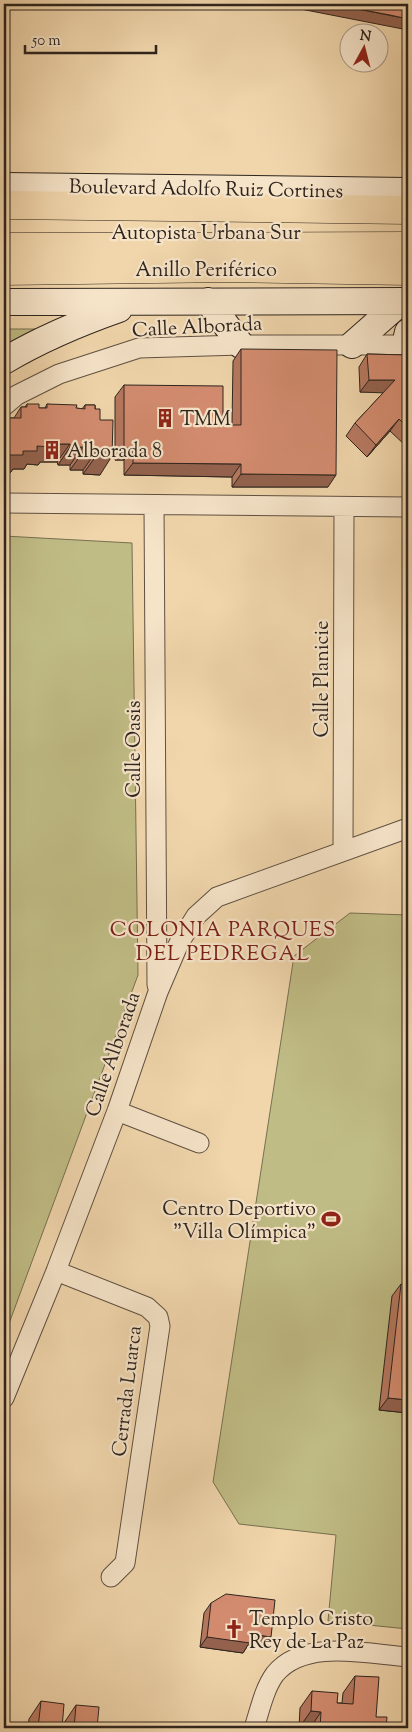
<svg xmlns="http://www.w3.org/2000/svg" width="412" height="1732" font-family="'Sorts Mill Goudy',serif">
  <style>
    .green { fill: #c0bc85; stroke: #777051 }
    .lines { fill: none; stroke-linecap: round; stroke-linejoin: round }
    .minor-casing { stroke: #5f5041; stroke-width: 21 }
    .secondary-casing { stroke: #2e241d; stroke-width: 28 }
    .motorway-casing { stroke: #2e241d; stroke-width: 29 }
    .minor { stroke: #f6e4c9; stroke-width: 19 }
    .secondary { stroke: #f6e4c9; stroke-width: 26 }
    .motorway { stroke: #f1d6ac; stroke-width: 28 }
    .wall { fill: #b67860; stroke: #2e241d }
    .shaded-wall { fill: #94624e; stroke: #2e241d }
    .building { fill: #d48c70; stroke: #2e241d }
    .labels { text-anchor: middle; stroke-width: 4.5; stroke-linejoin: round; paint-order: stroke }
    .street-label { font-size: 20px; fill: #2e241d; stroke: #f6e4c9 }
    .poi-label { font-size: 20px; fill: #2e241d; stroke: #f6e4c9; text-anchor: start }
    .neighbourhood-label { font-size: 21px; letter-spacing: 1px; fill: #7a1f14; stroke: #f6e4c9 }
  </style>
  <rect width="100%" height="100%" fill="#f1d6ac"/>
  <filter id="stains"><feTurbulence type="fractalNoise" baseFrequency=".004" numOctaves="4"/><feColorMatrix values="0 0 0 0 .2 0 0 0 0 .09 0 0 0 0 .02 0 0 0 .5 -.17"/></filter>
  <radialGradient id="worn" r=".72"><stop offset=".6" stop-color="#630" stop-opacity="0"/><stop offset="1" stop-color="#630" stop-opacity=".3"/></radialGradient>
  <!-- green -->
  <path class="green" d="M4 329H35L4 345Z
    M4 536 132 543 138 975 4 1337Z
    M350 913 408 915V1629L328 1621 336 1535 239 1524 213 1482 294 956Z"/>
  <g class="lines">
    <!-- minor casing -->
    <g class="minor-casing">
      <path id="minor" d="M4 406 17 395 59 374 139 348 241 345H405
        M4 503 408 507
        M154 505 157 985
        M343 850 344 507
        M117 1111 199 1143
        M56 1271 147 1307 158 1317 160 1326 125 1563 111 1577
        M4 1398 56 1271 117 1111 158 992 179 943 196 916 217 897 408 828
        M254 1728C260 1710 264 1689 275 1674 304 1638 368 1654 408 1657"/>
    </g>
    <!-- secondary casing -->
    <g class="secondary-casing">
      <path id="secondary" d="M4 186 408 191
        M208 301 241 345
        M4 302 408 301
        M352 345 402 301
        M405 345 408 332
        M4 361C41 339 79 323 119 309"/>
    </g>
    <!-- motorway casing -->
    <g class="motorway-casing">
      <path id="motorway" d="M4 205 408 210
        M4 247 408 246
        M4 271 231 268 408 271"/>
    </g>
    <!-- minor -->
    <use href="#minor" class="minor"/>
    <!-- secondary -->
    <use href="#secondary" class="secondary"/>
    <!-- motorway -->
    <use href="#motorway" class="motorway"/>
  </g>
  <!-- wall -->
  <path class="wall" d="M241 349 328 487H232V477L124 475V460H115V397L124 385 223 425H232L233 361Z
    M367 354 408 355V488H405L406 446 390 431 367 457 346 436 355 423 384 392H360L359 367Z
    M27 404 39 408H45L47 404 76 408 82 409 85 405H95L100 475 83 474V470H70V465H58L57 462H40L38 465 27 464 24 469H13L10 473H4V423L7 418H14L21 407H25Z
    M401 1284 408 1413 379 1410 392 1296Z
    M211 1603 271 1637 264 1647 248 1645 243 1653 200 1647 204 1613Z
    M355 1676 376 1717 386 1728H299L300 1708 312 1691 337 1703H342L343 1693Z
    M41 1701 62 1728H28L29 1719Z
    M76 1705 97 1728H63L64 1723Z"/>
  <!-- shaded-wall -->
  <path class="shaded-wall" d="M275 4H332L408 19V30Z
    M369 380H395L386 393 360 392Z
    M399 419 390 431 367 457 376 445Z
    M51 444H70L57 462H40L38 465 27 464 24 469H13L10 473H4V458L6 455 23 451 37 446Z
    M70 447H83L70 465H58Z
    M124 448H133L124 460H115Z
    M83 452H96L83 470H70Z
    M96 456H112L100 475 83 474Z
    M133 463 241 464 232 477 124 475Z
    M241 474 336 475 328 487H232Z
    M388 1398 408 1400V1413L379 1410Z
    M251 1634 271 1637 264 1647 248 1645 243 1653 200 1647 207 1637Z
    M311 1711 321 1712 310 1728H299Z
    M344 1725 359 1726 358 1728H341Z"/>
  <!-- building -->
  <path class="building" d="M332 4H408V19L390 15Z
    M241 349 337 350 336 475 241 474V464L133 463V448H124V385L223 386V425H241Z
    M367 354 408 355V428L399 419 376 445 355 423 395 380H369Z
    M27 404H39V408H47V404L77 405 76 408 85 409V405H95V409H100V420H113L112 456H96V452H83V447H70V444H51V447L37 446V451H23V455H6L7 418H21V407H27Z
    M401 1284 408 1285V1400L388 1398Z
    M226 1594 275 1600 271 1637 251 1634 250 1643 207 1637 211 1603Z
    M355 1676 379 1677 376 1717H387L386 1728H359V1726L344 1725 343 1728H320L321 1712 311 1711 312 1691 338 1693 337 1703 353 1704Z
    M41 1701 64 1704 62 1728H38Z
    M76 1705 99 1707 97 1728H74Z"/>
  <!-- icons -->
  <defs>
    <g id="building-bare" transform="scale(1.5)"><path d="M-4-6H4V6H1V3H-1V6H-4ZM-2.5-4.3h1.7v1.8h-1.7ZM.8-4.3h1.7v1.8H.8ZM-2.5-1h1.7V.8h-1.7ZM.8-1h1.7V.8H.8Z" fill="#8f2418" stroke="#f6e4c9" stroke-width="2.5" paint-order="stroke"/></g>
    <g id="stadium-bare" transform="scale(1.5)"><path d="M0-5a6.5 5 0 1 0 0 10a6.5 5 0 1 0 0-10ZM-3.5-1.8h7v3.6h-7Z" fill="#8f2418" stroke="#f6e4c9" stroke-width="2.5" paint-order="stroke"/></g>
    <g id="church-bare" transform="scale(1.5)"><path d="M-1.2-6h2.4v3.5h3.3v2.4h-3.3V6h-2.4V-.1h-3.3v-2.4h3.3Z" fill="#8f2418" stroke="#f6e4c9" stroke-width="2.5" paint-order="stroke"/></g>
  </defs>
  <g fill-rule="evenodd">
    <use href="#building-bare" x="165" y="418"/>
    <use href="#building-bare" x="52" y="450"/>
    <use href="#stadium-bare" x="331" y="1219"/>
    <use href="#church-bare" x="234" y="1629"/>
  </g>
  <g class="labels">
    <!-- street labels -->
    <g class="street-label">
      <text transform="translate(206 188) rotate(1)" y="7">Boulevard Adolfo Ruiz Cortines</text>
      <text x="206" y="239">Autopista Urbana Sur</text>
      <text x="206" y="276">Anillo Periférico</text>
      <text transform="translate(197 326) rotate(-3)" y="7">Calle Alborada</text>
      <text transform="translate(321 679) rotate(-90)" y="7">Calle Planicie</text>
      <text transform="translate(133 749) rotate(-90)" y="7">Calle Oasis</text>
      <text transform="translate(112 1054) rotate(-71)" y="7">Calle Alborada</text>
      <text transform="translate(126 1391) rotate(-83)" y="7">Cerrada Luarca</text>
    </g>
    <!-- poi labels -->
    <g class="poi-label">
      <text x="180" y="425">TMM</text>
      <text x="67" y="457">Alborada 8</text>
      <text x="316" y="1215" text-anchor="end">Centro Deportivo<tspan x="316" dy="23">"Villa Olímpica"</tspan></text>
      <text x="249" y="1625">Templo Cristo<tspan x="249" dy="23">Rey de La Paz</tspan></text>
    </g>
    <!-- neighbourhood labels -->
    <g class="neighbourhood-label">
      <text x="223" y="936">COLONIA PARQUES<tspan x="223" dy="24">DEL PEDREGAL</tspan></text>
    </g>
  </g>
  <!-- margin -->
  <rect width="412" height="1732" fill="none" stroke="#f1d6ac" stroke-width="20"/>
  <rect x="5" y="5" width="402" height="1722" fill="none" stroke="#2e241d" stroke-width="2.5"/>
  <rect x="10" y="10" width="392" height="1712" fill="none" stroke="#2e241d"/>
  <!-- north arrow -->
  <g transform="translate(364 48) rotate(7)"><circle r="24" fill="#f6e4c9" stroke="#a69784"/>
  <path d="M0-4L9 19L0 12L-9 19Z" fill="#8f2418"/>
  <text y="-8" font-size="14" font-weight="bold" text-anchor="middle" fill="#2e241d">N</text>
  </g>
  <!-- scale -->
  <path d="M25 45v8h131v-8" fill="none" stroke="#2e241d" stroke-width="2.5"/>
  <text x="32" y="45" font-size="15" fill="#2e241d" stroke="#f6e4c9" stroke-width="4" paint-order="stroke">50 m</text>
  <rect width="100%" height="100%" filter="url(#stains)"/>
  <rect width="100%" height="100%" fill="url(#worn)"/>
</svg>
